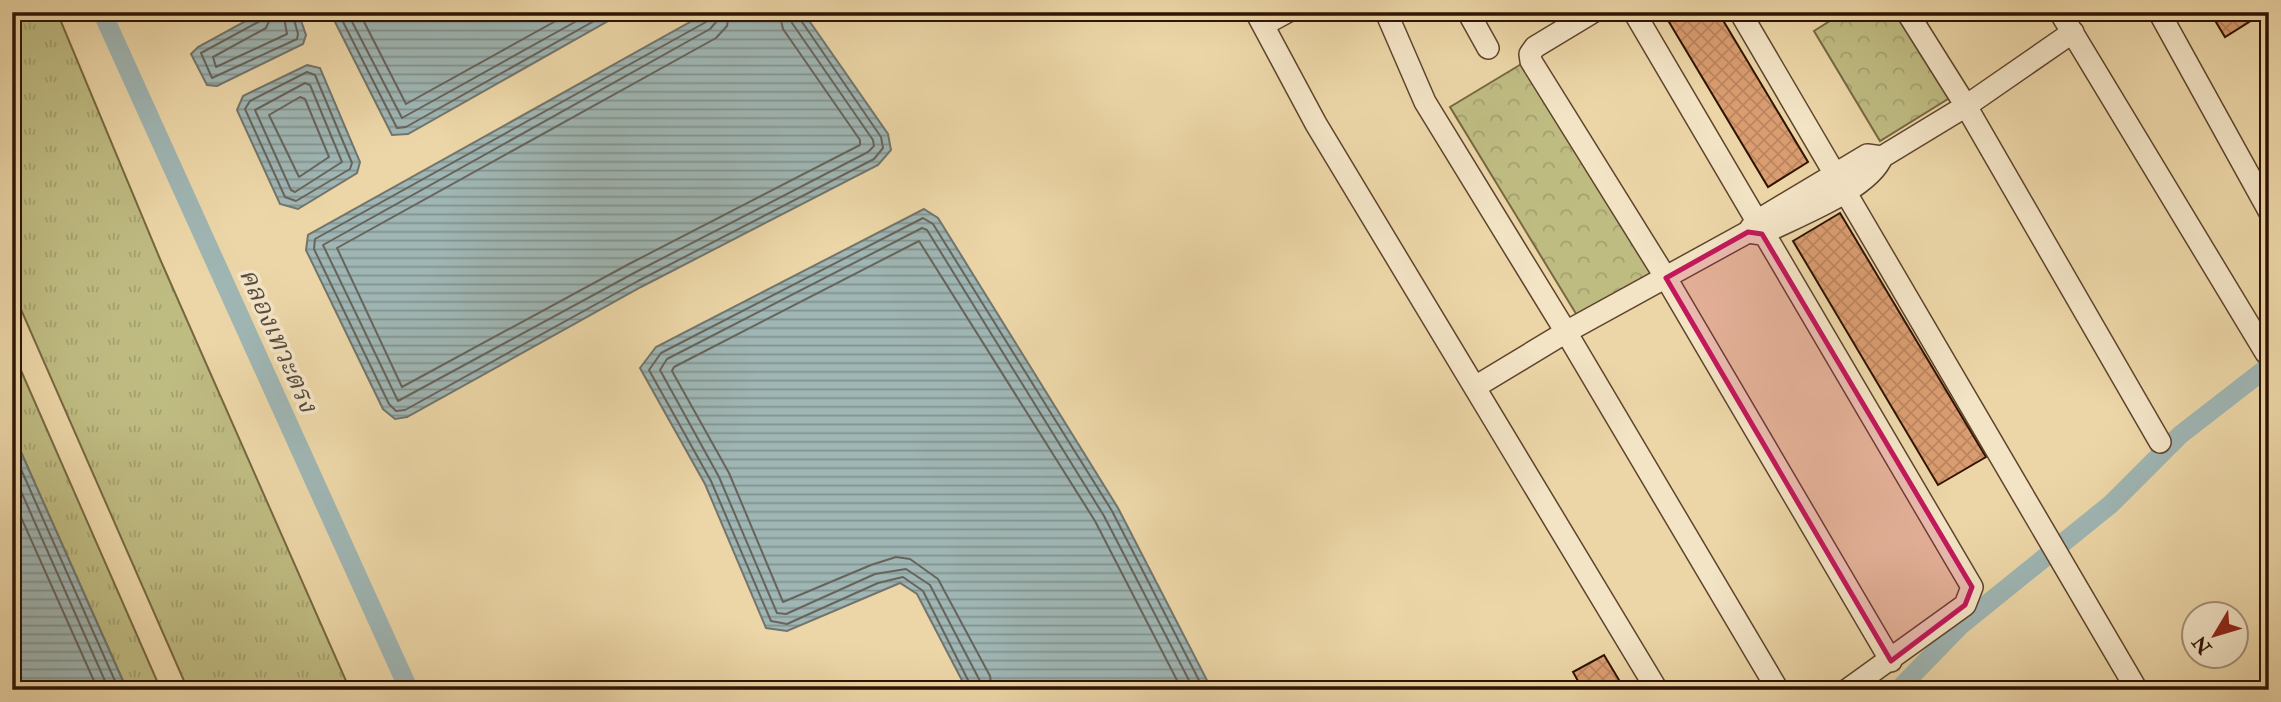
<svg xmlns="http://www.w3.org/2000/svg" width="2281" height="702" font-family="'IM FELL Double Pica','Noto Serif Thai',serif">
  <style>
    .grass { fill: url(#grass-tufts); stroke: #776842; stroke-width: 2 }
    .park { fill: url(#park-crowns); stroke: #776842; stroke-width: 2 }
    .water { fill: url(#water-rules); stroke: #72756d; stroke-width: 2 }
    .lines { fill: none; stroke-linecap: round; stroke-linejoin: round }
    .shore { stroke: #67645c; stroke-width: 2 }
    .canal { stroke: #9fb6b4; stroke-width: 19 }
    .building { fill: url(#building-cross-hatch); stroke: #2f1303; stroke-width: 2 }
    .minor-casing { stroke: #5e442c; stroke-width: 24 }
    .minor { stroke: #f3e4c6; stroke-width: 21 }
    .marked { fill: #c2185b; fill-opacity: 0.2; stroke: #c2185b; stroke-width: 5; stroke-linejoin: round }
    .labels { text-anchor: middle; stroke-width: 7; stroke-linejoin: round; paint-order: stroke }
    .water-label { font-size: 26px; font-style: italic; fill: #564c41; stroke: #f3e4c6 }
  </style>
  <defs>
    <pattern id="grass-tufts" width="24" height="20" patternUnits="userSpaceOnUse" patternTransform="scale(1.75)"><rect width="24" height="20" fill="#bfbc82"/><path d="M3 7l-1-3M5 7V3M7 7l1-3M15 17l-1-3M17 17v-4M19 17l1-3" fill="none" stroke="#a4a16f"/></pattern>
    <pattern id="park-crowns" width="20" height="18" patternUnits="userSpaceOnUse" patternTransform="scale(1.75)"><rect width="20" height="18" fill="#bfbc82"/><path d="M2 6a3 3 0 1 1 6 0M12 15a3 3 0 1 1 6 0" fill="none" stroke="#a4a16f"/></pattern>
    <pattern id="water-rules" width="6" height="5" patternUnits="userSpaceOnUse" patternTransform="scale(1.75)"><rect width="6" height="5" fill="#9fb6b4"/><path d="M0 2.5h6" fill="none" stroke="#829390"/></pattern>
    <pattern id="building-cross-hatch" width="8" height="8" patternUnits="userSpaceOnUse" patternTransform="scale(1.75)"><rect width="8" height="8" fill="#da9d70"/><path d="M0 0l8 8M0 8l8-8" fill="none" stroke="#bb865f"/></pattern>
  </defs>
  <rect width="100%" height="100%" fill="#ecd6a7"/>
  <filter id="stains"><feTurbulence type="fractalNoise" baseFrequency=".00286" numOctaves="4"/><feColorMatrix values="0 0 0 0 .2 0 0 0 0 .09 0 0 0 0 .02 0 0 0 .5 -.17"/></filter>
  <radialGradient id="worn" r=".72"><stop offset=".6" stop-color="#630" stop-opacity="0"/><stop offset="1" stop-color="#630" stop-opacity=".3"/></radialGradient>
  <!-- grass -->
  <path class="grass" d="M12 12H57L160 259 350 690H188L12 289Z
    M12 350 161 690H127L12 432Z"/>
  <!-- park -->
  <path class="park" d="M1844 12H1907L1956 94 1880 141 1814 31Z
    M1523 63 1651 274 1578 317 1450 107Z"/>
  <!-- water -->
  <path class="water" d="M262 12H298L306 35 303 44 217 86 207 85 191 54 198 47Z
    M330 12H624L408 134 392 135Z
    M708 12H803L888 134 891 150 878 165 641 287 407 417 395 419 383 409 306 250 308 235Z
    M307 65 320 68 360 162 357 173 298 209 280 204 237 110 243 96Z
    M924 209 938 218 1118 508 1212 690H967L917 594 900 583 787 631 766 628 705 484 640 368 656 347Z
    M12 432 127 690H12Z"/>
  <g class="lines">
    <!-- shore -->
    <path class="shore" d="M264 12 260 21 201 53 212 78 297 39 298 34 292 12
      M273 12 266 28 213 57 216 67 287 34 283 12
      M338 12 397 128 406 127 610 12
      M347 12 402 118 593 12
      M359 12 406 104 572 12
      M710 12 706 22 315 239 314 249 389 404 396 411 405 410 638 281 874 159 883 148 881 137 800 19 798 12
      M719 12 717 21 710 29 323 245 398 401 634 273 868 152 874 146 873 140 792 23 789 12
      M729 12 727 26 716 38 337 248 402 387 629 264 860 145V140L783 29 779 12
      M307 72 315 75 352 163 350 169 296 201 285 197 245 109 250 101Z
      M305 83 310 85 342 162 295 192 291 190 255 110Z
      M300 97 305 99 329 157 299 177 269 115Z
      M12 449 119 690
      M12 471 109 690
      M12 497 98 690
      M973 690 923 591 903 577 878 583 787 624 771 621 711 481 649 370 661 353 923 218 933 224 1112 511 1204 690
      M982 690 980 681 930 585 906 569 875 574 786 614 777 613 719 477 660 370 667 359 922 228 927 230 1104 516 1194 690
      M992 690 990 676 938 579 910 559 896 557 871 565 783 602 729 473 672 371 674 367 919 241 1095 521 1182 690"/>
    <!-- canal -->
    <path class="canal" d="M102 12 409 690
      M1898 690 1961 625 2111 504 2180 435 2269 366"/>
  </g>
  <!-- building -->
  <path class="building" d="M1663 12H1718L1808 162 1768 187Z
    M2210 12H2265L2225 37Z
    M1840 213 1986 457 1938 485 1793 241Z
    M1604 655 1625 690H1583L1573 672Z"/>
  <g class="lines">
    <!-- minor casing -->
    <g class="minor-casing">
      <path id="minor" d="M1256 12 1316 124 1657 690
        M1386 12 1425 102 1566 332 1778 690
        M1468 12 1488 48
        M1593 12 1535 47 1530 54 1531 61 1666 278 1891 661
        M1634 12 1972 587 1965 605 1847 690
        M1740 12 2137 690
        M1907 12 1966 106 2160 442
        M2060 12 2266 353
        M2159 12 2269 211
        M1263 25 1287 12
        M1882 157 1867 155 1755 222 1748 232 1762 234C1794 217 1869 190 1882 157L1966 106 2073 32
        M1475 387 1566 332 1748 232"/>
    </g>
    <!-- minor -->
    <use href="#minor" class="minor"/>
  </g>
  <!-- marked area -->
  <path class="marked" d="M1748 232 1762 234 1972 587 1965 605 1891 661 1666 278Z"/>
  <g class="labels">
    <!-- water labels -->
    <g class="water-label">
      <text transform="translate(279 340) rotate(66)" y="9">คลองเทวะตรง</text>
    </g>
  </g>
  <!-- margin -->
  <rect width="2281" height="702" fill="none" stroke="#ecd6a7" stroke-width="42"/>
  <rect x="14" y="14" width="2253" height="674" fill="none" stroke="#2f1303" stroke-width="3.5"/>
  <rect x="21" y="21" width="2239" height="660" fill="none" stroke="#2f1303" stroke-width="2"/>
  <!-- north arrow -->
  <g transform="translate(2215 635) rotate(232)"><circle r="33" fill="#f3e4c6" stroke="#a59078" stroke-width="2"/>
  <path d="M0-5L12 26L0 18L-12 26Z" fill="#8f2418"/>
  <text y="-10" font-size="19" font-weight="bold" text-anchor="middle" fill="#2f1303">N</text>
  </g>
  <rect width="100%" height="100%" filter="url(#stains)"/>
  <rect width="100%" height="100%" fill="url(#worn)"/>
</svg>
